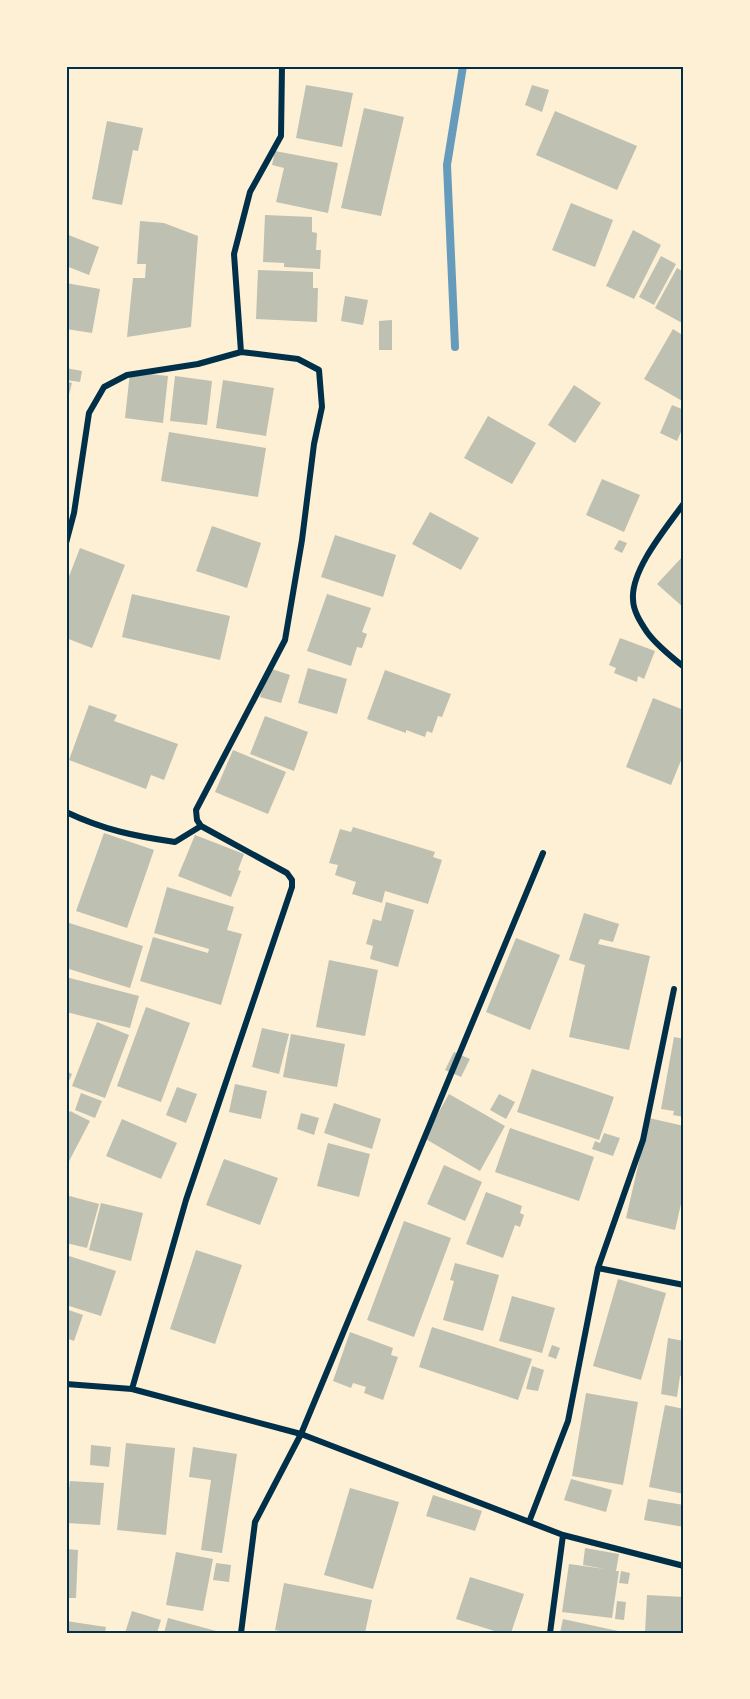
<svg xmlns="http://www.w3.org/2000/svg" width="750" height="1699" font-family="Roboto,sans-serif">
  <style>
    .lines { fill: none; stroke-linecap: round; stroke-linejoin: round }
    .stream { stroke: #669bbc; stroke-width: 8 }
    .building { fill: #bec0b2 }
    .minor { stroke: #003049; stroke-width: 6 }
    .neatline { fill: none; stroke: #003049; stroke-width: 2 }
  </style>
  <rect width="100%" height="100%" fill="#fdf0d5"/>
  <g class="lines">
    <!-- stream -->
    <path class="stream" d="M455 347 447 165 463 66"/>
  </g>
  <!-- building -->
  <path class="building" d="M446 66H490V69L446 68Z
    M306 85 353 93 342 147 296 138Z
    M532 85 549 90 542 112 525 105Z
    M364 108 404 117 381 216 341 208Z
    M555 111 637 146 617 190 536 155Z
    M107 121 143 128 138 151 133 150 122 205 92 199Z
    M275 151 338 163 328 213 276 202 284 168 272 165Z
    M571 203 613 220 595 267 552 250Z
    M265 215 312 217V232L317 233 316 250H321L320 269 284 267V263L263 262Z
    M140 221 164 223 198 236 191 327 127 337 133 278H145L146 264H137Z
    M633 230 661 245 634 299 606 286Z
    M66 234 99 247 89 275 66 266Z
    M661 256 676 264 654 305 639 297Z
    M677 268 684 272V324L655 308Z
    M258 270 313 272V288H318L317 322 256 319Z
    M66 283 100 289 92 333 66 329Z
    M345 296 368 300 363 325 341 321Z
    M392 320V350H379V321Z
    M673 329 684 336V402L644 379Z
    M66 368 82 371 80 382 66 380Z
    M130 372 168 376 163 423 125 418Z
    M175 376 212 381 207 425 170 421Z
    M223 380 274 388 266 436 216 428Z
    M66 381 72 383 67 402H66Z
    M574 385 601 403 575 443 548 425Z
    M672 405 684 410V425L677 441 660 433Z
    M488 416 536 443 512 484 464 458Z
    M169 432 266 448 258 497 161 481Z
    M602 479 640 495 624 532 586 515Z
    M430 512 479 538 461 570 412 544Z
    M212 526 261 543 247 588 196 571Z
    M335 535 396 555 383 597 321 577Z
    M619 540 627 543 622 553 614 549Z
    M80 548 125 565 92 648 66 638V584Z
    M684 555V608L657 584Z
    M132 594 230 616 220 660 122 637Z
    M327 594 371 608 362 632 367 634 362 648 357 647 351 666 307 651Z
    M620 638 655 651 644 679 638 676 637 682 614 673 616 668 609 665Z
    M269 668 290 675 281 703 260 697Z
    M308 668 347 679 337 714 298 703Z
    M385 670 451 694 442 717 438 716 432 733 427 731 425 737 406 730V733L367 719Z
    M653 698 684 710V753L671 785 626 767Z
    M89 705 117 715 114 721 178 744 164 780 151 775 146 789 69 760Z
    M265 716 308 732 294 771 250 754Z
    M233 750 286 772 268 814 215 792Z
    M353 827 435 852 433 857 442 860 428 904 385 891 382 903 352 894 356 882 335 875 338 865 329 863 340 829 351 832Z
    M104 833 154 850 127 928 76 911Z
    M195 835 244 854 238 870 241 871 231 897 178 876Z
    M167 887 234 907 227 930 242 934 221 1005 140 981 153 937 208 953 209 949 154 933Z
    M386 902 414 910 398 967 370 959 373 946 366 944 373 919 381 921Z
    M584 913 619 924 613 942 600 939 598 944 650 956 629 1050 569 1037 585 965 569 960Z
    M66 922 143 946 130 988 66 968Z
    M516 938 560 955 530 1030 486 1012Z
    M329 960 378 970 365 1036 316 1027Z
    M66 977 139 996 130 1028 66 1012Z
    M146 1007 190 1023 161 1102 117 1086Z
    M97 1022 129 1035 105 1098 72 1086Z
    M262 1028 289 1034 279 1074 252 1067Z
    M291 1034 345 1044 337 1087 283 1077Z
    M674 1037 684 1039V1117L673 1115 674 1111 661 1109Z
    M454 1052 470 1059 461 1077 445 1070Z
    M532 1069 614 1097 599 1140 517 1112Z
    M66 1071 72 1074 66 1088Z
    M235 1084 267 1091 261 1119 229 1112Z
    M177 1087 197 1094 186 1123 166 1115Z
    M81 1093 102 1101 95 1118 75 1110Z
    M449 1094 505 1126 480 1171 424 1138Z
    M499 1094 515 1102 506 1119 490 1110Z
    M334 1103 381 1119 372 1149 324 1133Z
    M70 1111 90 1121 66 1167V1114L68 1115Z
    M301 1113 319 1118 314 1135 297 1129Z
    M649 1118 684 1126V1191L675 1230 626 1218Z
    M122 1119 177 1143 161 1179 106 1156Z
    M510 1128 594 1157 579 1201 495 1172Z
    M604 1133 620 1138 613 1156 592 1149 595 1141 600 1143Z
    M328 1143 370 1154 359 1197 317 1186Z
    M224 1159 278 1178 260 1225 206 1205Z
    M444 1165 482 1182 465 1221 427 1204Z
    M486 1192 522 1206 520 1213 524 1215 520 1227 515 1225 503 1258 466 1244Z
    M66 1195 99 1204 87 1248 66 1243Z
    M101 1203 143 1213 131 1261 89 1250Z
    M404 1221 451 1238 414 1337 367 1320Z
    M196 1250 242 1265 215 1344 170 1329Z
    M66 1255 116 1271 101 1316 66 1305Z
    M455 1263 499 1275 483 1331 443 1320 454 1281 450 1280Z
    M618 1279 666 1293 641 1380 593 1366Z
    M512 1296 555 1308 542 1353 499 1341Z
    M66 1309 83 1315 74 1341 66 1338Z
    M432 1327 532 1359 518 1400 419 1367Z
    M350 1332 393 1348 391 1355 398 1357 383 1400 364 1393 366 1387 353 1383 351 1388 333 1381Z
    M668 1338 684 1341V1377L680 1376 677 1397 661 1394Z
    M552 1345 560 1348 556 1359 548 1356Z
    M532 1366 544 1370 538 1391 526 1389Z
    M586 1393 638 1402 623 1485 572 1476Z
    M665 1405 684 1409V1494L649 1487Z
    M126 1443 175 1448 166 1535 117 1530Z
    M91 1445 111 1447 109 1467 90 1465Z
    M193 1447 237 1454 222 1553 201 1550 211 1480 189 1477Z
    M571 1479 612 1490 606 1512 564 1500Z
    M70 1481 104 1483 100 1525 66 1523V1489H69Z
    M350 1488 399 1502 373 1589 324 1575Z
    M433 1495 482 1511 475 1531 426 1516Z
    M648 1499 684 1505V1527L644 1520Z
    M585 1548 619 1554 616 1571H619L612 1618 562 1612 569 1564 605 1569 583 1565Z
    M66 1549 78 1550 76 1598H66Z
    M176 1552 213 1559 203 1611 166 1605Z
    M216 1563 231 1565 229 1582 213 1580Z
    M621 1571 630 1573 628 1584 619 1583Z
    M470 1577 524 1594 511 1633H501L456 1619Z
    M284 1583 372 1600 365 1633H289L275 1630Z
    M647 1595 684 1597V1633H645Z
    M617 1601 626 1602 624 1620 615 1619Z
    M132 1611 161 1620 157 1633H125Z
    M168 1618 220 1632V1633H164Z
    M563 1619 618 1631V1633H560Z
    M66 1621 106 1627 105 1633H66Z"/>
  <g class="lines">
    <!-- minor -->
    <path class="minor" d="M684 503C667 527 631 569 633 599 633 611 641 623 647 632 657 646 672 657 684 667
      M66 543 74 513 89 413 104 387 127 375 198 364 241 352
      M66 812C104 830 134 836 175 842L201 826
      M598 1268 684 1285
      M66 1384 132 1389 301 1434 563 1535 684 1566
      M132 1389 186 1200 292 887V880L287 873 201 826 197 820 196 810 285 640 302 540 314 444 322 407 319 370 298 359 241 352 234 254 250 192 281 136 282 66
      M529 1522 568 1421 598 1268 643 1140 674 989
      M241 1633 255 1522 301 1434 543 853
      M550 1633 563 1535"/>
  </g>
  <!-- border -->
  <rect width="750" height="1699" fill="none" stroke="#fdf0d5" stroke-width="135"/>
  <rect x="68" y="68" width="614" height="1564" class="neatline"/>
</svg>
